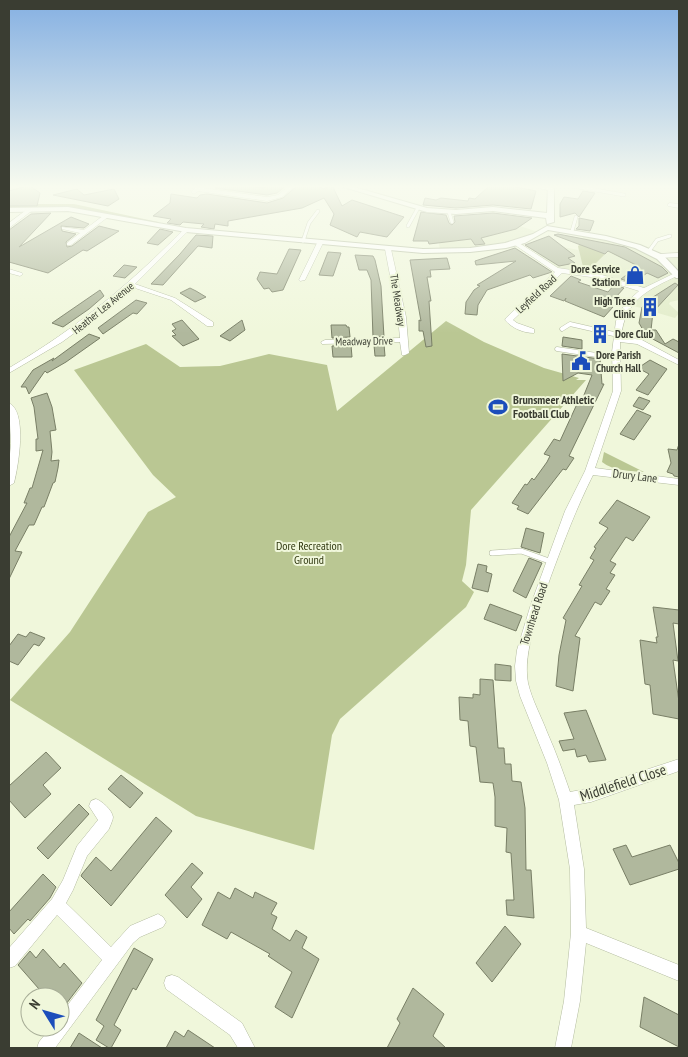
<svg xmlns="http://www.w3.org/2000/svg" width="688" height="1057" font-family="'PT Sans Narrow',sans-serif">
  <style>
    .built { fill: #e2ecc9 }
    .green { fill: #bac793 }
    .building { fill: #b0b89d; stroke: #797f66 }
    .lines { fill: none; stroke-linecap: round; stroke-linejoin: round }
    .service-far2-casing { stroke: #b4bca1; stroke-width: 4 }
    .service-far1-casing { stroke: #b4bca1; stroke-width: 5 }
    .service-casing { stroke: #b4bca1; stroke-width: 6 }
    .minor-casing { stroke: #b4bca1; stroke-width: 1 }
    .tertiary-casing { stroke: #b4bca1; stroke-width: 2 }
    .service-far2 { stroke: #fff; stroke-width: 3 }
    .service-far1 { stroke: #fff; stroke-width: 4 }
    .service { stroke: #fff; stroke-width: 5 }
    .minor { fill: #fff; fill-rule: evenodd }
    .tertiary { fill: #fff; fill-rule: evenodd }
    .labels { text-anchor: middle; stroke-width: 4; stroke-linejoin: round; paint-order: stroke }
    .far-poi-label { font-size: 11px; font-weight: bold; fill: #3a3d32; stroke: #f0f7db; text-anchor: end }
    .far-street-label { font-size: 11px; fill: #3a3d32; stroke: #f0f7db }
    .poi-label { font-size: 12px; font-weight: bold; fill: #3a3d32; stroke: #f0f7db; text-anchor: start }
    .street-label { font-size: 12px; fill: #3a3d32; stroke: #f0f7db }
    .park-label { font-size: 12px; fill: #313911; stroke: #f0f7db }
    .near-street-label { font-size: 15px; fill: #3a3d32; stroke: #f0f7db }
  </style>
  <rect width="100%" height="100%" fill="#f0f7db"/>
  <!-- built -->
  <path class="built" d="M514 224 541 233 506 244 440 251 438 237Z
    M584 235 623 243 659 256 679 255V300L670 302 669 304 679 313 675 318 627 304 643 290 599 276 558 271 533 255 558 246 578 250V246L580 245Z"/>
  <!-- green -->
  <path class="green" d="M9 204H74L158 222 155 224 65 207H9Z
    M581 244 605 254 593 266V271H584L578 246Z
    M446 321 484 342 544 368 579 378 576 380H586L471 510 466 565 462 581 474 592 466 607 340 719 332 735 314 850 196 816 10 700 70 632 148 512 176 497 153 475 74 370 146 344 180 367 220 366 269 354 327 365 337 411Z
    M604 452 644 472C631 471 613 471 602 462Z"/>
  <!-- building -->
  <path class="building" d="M29 185 40 193 37 206H9V191Z
    M219 185H242L264 188 271 185H287L277 193 267 195 215 188Z
    M298 185H313L326 189V185H332L342 206 352 200 404 217 387 237 360 232 357 237 330 225 334 214 324 198 302 208 228 221V226L215 224 214 229 201 227 204 224 183 222 180 225 167 223 171 219 153 216 170 203 171 194 197 198 200 195 207 194 267 203 283 198Z
    M490 185H507L536 191 531 209 493 205 456 208 423 205 425 198 436 200 441 198 468 201 469 198 475 199Z
    M77 189 84 195 114 189 119 199 108 206 53 195Z
    M583 191 595 193 579 217 575 213 560 217V204L564 197 578 199Z
    M421 212 446 215 449 223 452 225 455 222 454 216 493 213 532 218 516 229 481 238 485 244 475 245 471 239 429 244 428 241H413Z
    M51 213 19 247 71 217 89 224 84 228 61 226 62 231 76 234 66 242 67 247 72 246 99 226 119 231 87 251 83 250 48 273 9 262V230L31 214Z
    M579 218 594 221 590 231 576 229 579 226Z
    M160 229 173 232 158 245 147 243Z
    M558 234 625 247 662 267 668 273 658 278 647 273 640 278 630 282 621 279 638 266 608 251 605 254 554 235Z
    M196 235 213 236 212 248 198 246 163 285 151 284 180 254Z
    M549 236 575 256 568 258 575 263 559 266 525 245Z
    M515 248 552 272 533 278 530 275 487 290 478 305 477 315 465 314 466 302 474 290 480 286 477 285 516 261 476 265 475 261Z
    M289 249 301 250 283 290 272 292 269 288 264 289 257 279 260 272 277 274Z
    M328 252 341 253 333 276 319 275Z
    M355 255 373 256 375 260 381 286 384 337H373L371 280 367 270H359Z
    M447 258 450 269 430 270 431 277H427L431 301H429L432 346 426 347 423 331H419V320L421 321 410 260Z
    M124 265 137 267 125 278 113 276Z
    M571 276 581 280 578 282 608 292 614 285 624 288 608 306 613 307 604 317 565 301 566 298 564 301 550 296Z
    M675 283 678 285 653 312 651 330H656L665 344 673 339 679 342V353L649 337V339L647 336 636 330H643L639 323 642 307 650 299Z
    M190 288 196 291 206 297 195 302 180 293Z
    M100 290 104 296 89 309 63 327 52 323Z
    M136 300 147 303 137 314 133 313 103 334 98 328Z
    M182 320 199 339 183 346 172 336 176 335 172 331 176 329 172 324Z
    M242 320 245 330 230 341 220 336Z
    M331 325H346L347 327H349L350 337 332 338Z
    M89 334 100 338 66 362 47 373 45 371 29 394 26 387H21L33 370 54 358 52 361Z
    M563 337 582 340V349L562 346Z
    M384 344 385 356H375L374 345Z
    M351 345 352 357H333L332 346Z
    M562 354 600 359 602 384H604L569 456 574 458 566 470 563 469 528 514 517 509 519 506 512 503 525 484 527 485 532 478 534 480 547 462 550 456 544 454 554 439 560 441 577 404 580 405 592 375 578 373 563 381Z
    M650 360 667 369 648 395 636 390 649 374 638 368Z
    M47 393 52 407 56 430 50 431 52 452 51 461 59 460 58 468 55 482 53 483 44 507H42L34 525H29L15 551 22 552 9 579V537L27 503H24L30 488H32L43 450 36 451V439H38L34 407 31 398Z
    M639 397 650 401 643 410 633 406Z
    M637 410 651 416 634 440 620 434Z
    M679 444V477L674 476 673 474 667 472 671 463 668 449 677 450Z
    M617 500 650 517 633 541 626 537 610 561 616 564 610 573 615 575 606 589 610 591 601 605 595 602 575 636 580 638 573 691 556 686 559 655 566 620 563 618 582 586 579 585 594 560 590 558 596 548 594 547 608 528 599 523Z
    M526 528 544 533 540 553 521 547Z
    M529 558 542 563 526 598 513 591Z
    M478 564 487 566 486 572 492 574 488 592 472 588Z
    M490 604 522 616 516 631 484 619Z
    M653 607 679 610V624L673 623 678 661 673 660 679 702V719L653 714 650 685 645 684 640 640 657 643 656 637H658Z
    M30 632 45 638 39 646 34 644 18 665 9 661V646L18 634 26 637Z
    M495 664 511 666V681L495 680Z
    M480 679 493 680 498 748H504L505 764H511L512 781 521 782 525 808 526 870H531L534 918 507 915 506 900H514L511 853 506 852 507 828 495 826V797L493 783 480 782 476 747 470 746 468 721 460 720 459 697 473 698V694L480 695Z
    M586 710 606 760 589 762 586 755 577 757 575 749 563 751 559 741 574 739 564 713Z
    M46 752 61 768 43 785 51 794 25 818 9 800V786Z
    M121 775 143 793 130 808 108 789Z
    M79 804 89 814 48 859 37 848Z
    M156 817 172 831 111 906 81 876 82 874 96 857 111 871Z
    M626 845 632 857 670 845 679 863V869L630 885 613 849Z
    M192 863 203 873 191 887 202 899 187 918 165 895Z
    M43 874 56 887 50 898 30 921 28 919 14 934 9 928V912Z
    M235 888 253 898 255 892 277 903 271 914 277 917 272 929 290 941 296 930 307 937 302 948 319 959 292 1018 275 1007 292 972 268 956 270 954 231 932 227 939 202 925 218 892 230 899Z
    M505 926 521 944 492 982 476 963Z
    M134 948 153 959 136 990 133 988 114 1025 121 1030 111 1048H109L96 1040 104 1026 96 1020Z
    M43 949 60 968 64 963 82 983 60 1012V997H46L18 965 30 951 36 958Z
    M413 988 444 1014 433 1036 446 1048H387L400 1023 397 1019Z
    M644 997 679 1015V1047L640 1027Z
    M188 1030 215 1048H166L175 1031 184 1037Z
    M79 1033 102 1048H70Z"/>
  <g class="lines">
    <!-- service-far2 casing -->
    <g class="service-far2-casing">
      <path id="service-far2" d="M567 185 624 195
        M449 212 452 222
        M408 226 418 208
        M572 231 576 217
        M303 241 309 223 318 211
        M649 251 657 240 670 236"/>
    </g>
    <!-- service-far1 casing -->
    <g class="service-far1-casing">
      <path id="service-far1" d="M562 329 570 324 618 335
        M557 349 616 358"/>
    </g>
    <!-- service casing -->
    <g class="service-casing">
      <path id="service" d="M492 553 521 551 552 562"/>
    </g>
    <!-- minor casing -->
    <g class="minor-casing">
      <path id="minor" d="M290 185H296L282 197 267 201 198 191 194 194 191 192 196 187 267 197 278 195Z
        M528 185H539L554 189 551 191Z
        M670 203 679 204V208L668 206V204Z
        M29 208 34 209 9 228V223Z
        M103 216 108 217 71 245H67V243L80 233 62 229V227L84 230Z
        M184 229 189 230 135 284 175 298 213 322V326H207L171 300 132 287 106 310 62 342 9 373V368C76 329 130 284 184 229Z
        M320 241 323 243 305 280 300 281 299 280 317 243Z
        M512 241H516L558 268 599 274 644 288 675 273H679V275C648 290 625 299 621 337L642 340 679 360V365L637 344 620 342 621 391 595 468 679 479V485L593 475C576 509 564 541 551 576 541 605 522 652 528 683 532 700 541 716 547 732 556 752 563 772 570 792L591 788 679 759V771L591 802 574 805 584 869 586 928 679 965V981L586 943 580 1001 571 1048H555L564 1001 571 933 570 869 559 800 547 763 520 696 516 681 515 666 517 650 531 604 565 511 585 471 613 391 612 352 616 321 621 310 629 300 639 291 598 278 562 273 513 320 517 323 534 329V333C523 333 512 328 505 320L506 318 555 272 512 243Z
        M388 247 391 249 406 317 409 353 405 355H402L400 342 322 344 321 342 325 340 400 338 398 317 385 249Z
        M679 253V257L659 258 656 256 659 254Z
        M9 269 22 273 23 274 20 276 9 273Z
        M9 403C28 412 18 467 14 483L9 486V464L11 444Z
        M96 799C102 801 112 810 113 817 113 820 110 826 109 829L87 856 73 890 66 903 111 947 130 926 158 914 163 917 166 922 163 927 140 937 133 943 55 1048H37L39 1042 51 1027H60V1015L102 960 57 915 15 966 9 968V948L52 899 63 880 77 846 98 820 89 806 91 801Z
        M172 975 178 977 242 1023 255 1048H238L230 1035 166 989 164 983 166 977Z"/>
    </g>
    <!-- tertiary casing -->
    <g class="tertiary-casing">
      <path id="tertiary" d="M337 185H347L427 208 456 210 493 207 547 213 548 185H554V222L547 224 546 218 493 211 456 214 427 212Z
        M68 207 186 228 423 249 470 248 505 243 533 234 547 226 606 236 640 245 663 255 679 272V278H676L657 259 635 248 606 240 548 230 525 243 506 248 470 252 423 253 186 232 68 211 9 212V208Z"/>
    </g>
    <!-- service-far2 -->
    <use href="#service-far2" class="service-far2"/>
    <!-- service-far1 -->
    <use href="#service-far1" class="service-far1"/>
    <!-- service -->
    <use href="#service" class="service"/>
    <!-- minor -->
    <use href="#minor" class="minor"/>
    <!-- tertiary -->
    <use href="#tertiary" class="tertiary"/>
  </g>
  <!-- sky -->
  <linearGradient id="sky" x2="0" y2="1"><stop stop-color="#85b0e2"/><stop offset="0.56" stop-color="#f8fbef"/><stop offset="1" stop-color="#f8fbef" stop-opacity="0"/></linearGradient>
  <rect width="688" height="333" fill="url(#sky)"/>
  <!-- icons -->
  <defs>
    <g id="shop-bare" transform="scale(1.5)"><path d="M-5-2.5h2.3a2.7 3.5 0 0 1 5.4 0H5L5.5 6h-11ZM-1.5-2.5h3a1.5 2.3 0 0 0-3 0Z" fill="#1c4ebb" stroke="#f0f7db" stroke-width="2.5" paint-order="stroke"/></g>
    <g id="building-bare" transform="scale(1.5)"><path d="M-4-6H4V6H1V3H-1V6H-4ZM-2.5-4.3h1.7v1.8h-1.7ZM.8-4.3h1.7v1.8H.8ZM-2.5-1h1.7V.8h-1.7ZM.8-1h1.7V.8H.8Z" fill="#1c4ebb" stroke="#f0f7db" stroke-width="2.5" paint-order="stroke"/></g>
    <g id="civic-bare" transform="scale(1.5)"><path d="M-.6-6.5H3V-4.5H.6V-3L4-1V1h2V6H-6V1h2V-1L-.6-3ZM-1.2 2.5V6h2.4V2.5Z" fill="#1c4ebb" stroke="#f0f7db" stroke-width="2.5" paint-order="stroke"/></g>
    <g id="stadium-bare" transform="scale(1.5)"><path d="M0-5a6.5 5 0 1 0 0 10a6.5 5 0 1 0 0-10ZM-3.5-1.8h7v3.6h-7Z" fill="#1c4ebb" stroke="#f0f7db" stroke-width="2.5" paint-order="stroke"/></g>
  </defs>
  <g fill-rule="evenodd">
    <use href="#shop-bare" x="635" y="275"/>
    <use href="#building-bare" x="650" y="307"/>
    <use href="#building-bare" x="600" y="334"/>
    <use href="#civic-bare" x="581" y="361"/>
    <use href="#stadium-bare" x="498" y="407"/>
  </g>
  <g class="labels">
    <!-- far-poi labels -->
    <g class="far-poi-label">
      <text x="620" y="273">Dore Service<tspan x="620" dy="13">Station</tspan></text>
      <text x="635" y="305">High Trees<tspan x="635" dy="13">Clinic</tspan></text>
      <text x="615" y="338" text-anchor="start">Dore Club</text>
      <text x="596" y="359" text-anchor="start">Dore Parish<tspan x="596" dy="13">Church Hall</tspan></text>
    </g>
    <!-- far-street labels -->
    <g class="far-street-label">
      <text transform="translate(536 294) rotate(-43)" y="4">Leyfield Road</text>
      <text transform="translate(398 300) rotate(81)" y="4">The Meadway</text>
      <text transform="translate(103 308) rotate(-39)" y="4">Heather Lea Avenue</text>
      <text transform="translate(364 341) rotate(-1)" y="4">Meadway Drive</text>
    </g>
    <!-- poi labels -->
    <g class="poi-label">
      <text x="513" y="404">Brunsmeer Athletic<tspan x="513" dy="14">Football Club</tspan></text>
    </g>
    <!-- street labels -->
    <g class="street-label">
      <text transform="translate(635 476) rotate(7)" y="4">Drury Lane</text>
      <text transform="translate(534 614) rotate(-72)" y="4">Townhead Road</text>
    </g>
    <!-- park labels -->
    <g class="park-label">
      <text x="309" y="550">Dore Recreation<tspan x="309" dy="14">Ground</tspan></text>
    </g>
    <!-- near-street labels -->
    <g class="near-street-label">
      <text transform="translate(623 783) rotate(-18)" y="5">Middlefield Close</text>
    </g>
  </g>
  <!-- border -->
  <rect width="688" height="1057" fill="none" stroke="#3a3d32" stroke-width="20"/>
  <!-- north arrow -->
  <g transform="translate(45 1012) rotate(307)"><circle r="24" fill="#f0f7db" stroke="#a7ad97"/>
  <path d="M0-4L9 19L0 12L-9 19Z" fill="#1c4ebb"/>
  <text y="-8" font-size="14" font-weight="bold" text-anchor="middle" fill="#3a3d32">N</text>
  </g>
</svg>
